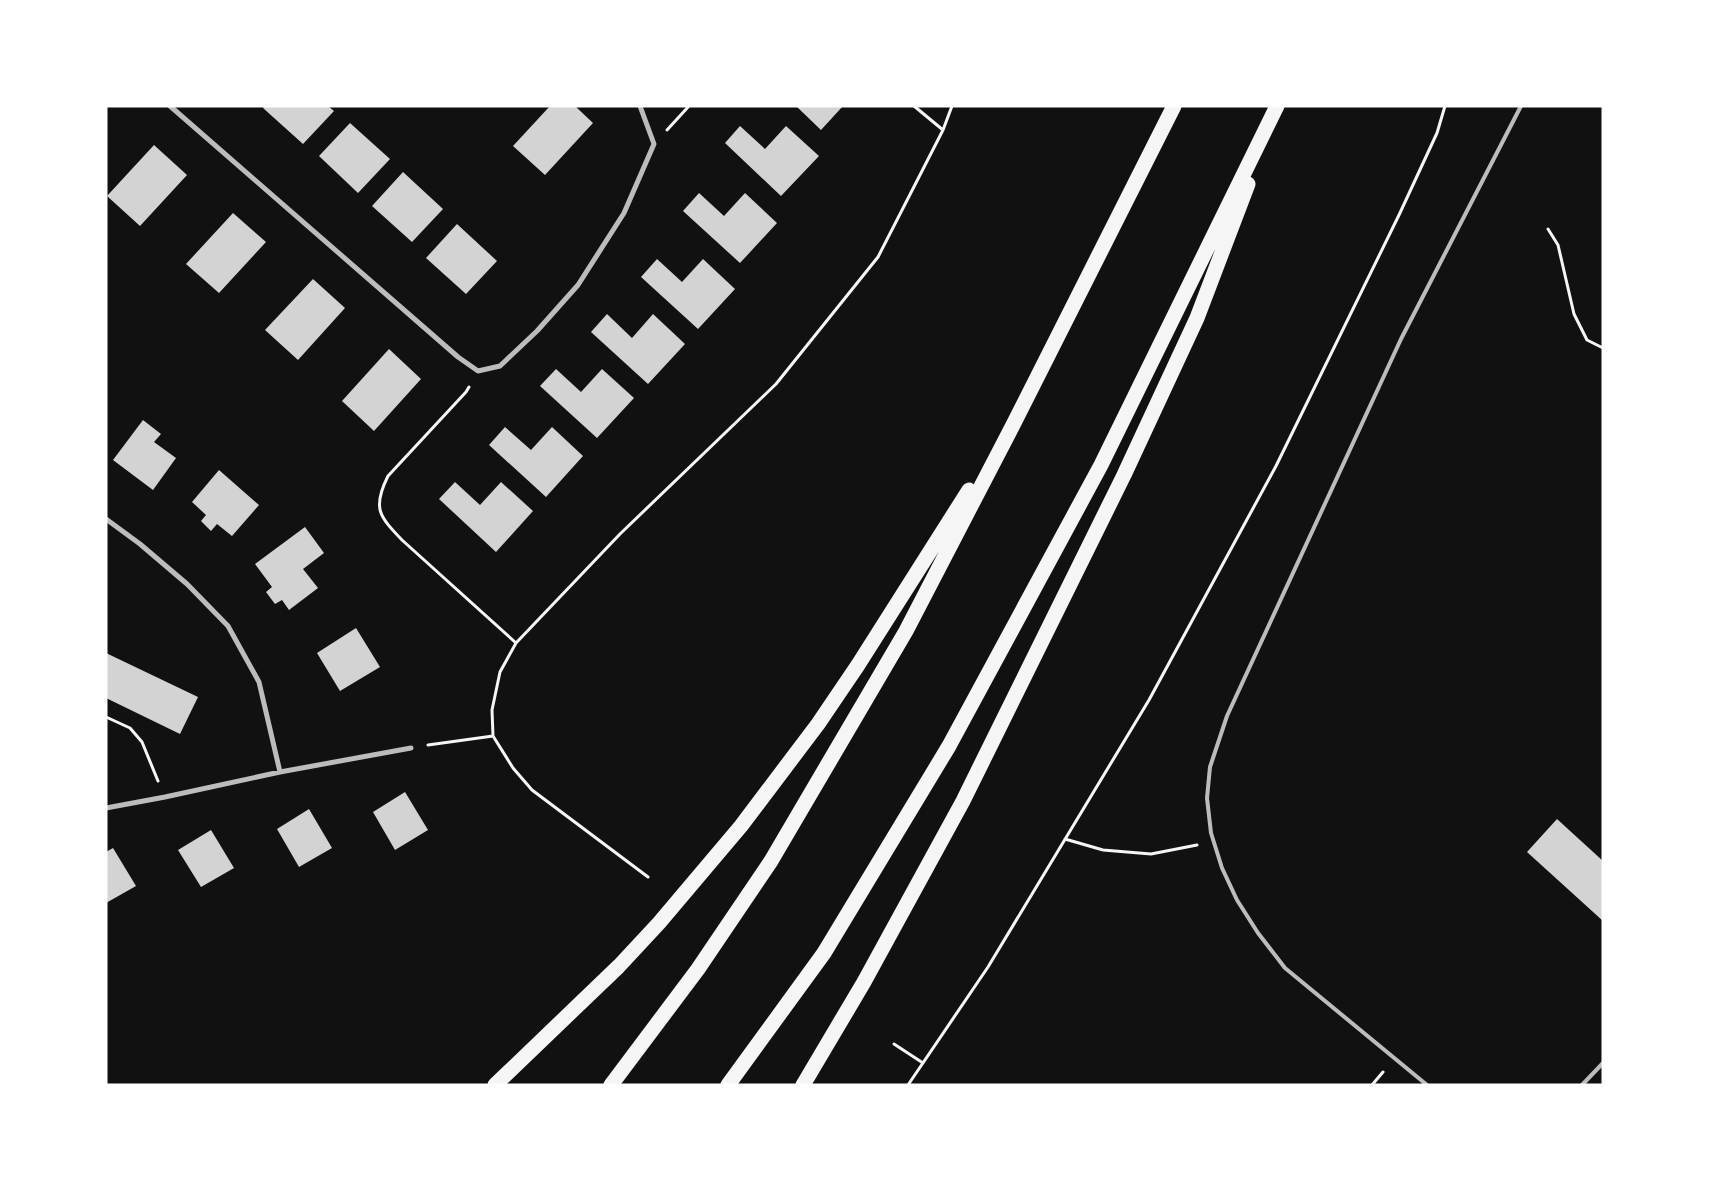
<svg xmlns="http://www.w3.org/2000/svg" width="1709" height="1191" font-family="Ubuntu,sans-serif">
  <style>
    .building { fill: #d3d3d3 }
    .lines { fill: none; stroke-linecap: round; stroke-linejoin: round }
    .path { stroke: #f5f5f5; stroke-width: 3 }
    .service { stroke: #bcbcbc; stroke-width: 4 }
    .minor { stroke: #bcbcbc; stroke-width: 5 }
    .motorway { stroke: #f5f5f5; stroke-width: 15 }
  </style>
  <rect width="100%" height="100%" fill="#111"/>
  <!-- building -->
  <path class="building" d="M265 106H328L334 111 303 144 263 108Z
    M550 106H575L593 123 545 175 513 146Z
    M796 106H843L821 130Z
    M350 123 390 159 358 193 319 156Z
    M740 126 765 149 786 126 819 156 781 196 725 143Z
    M154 145 187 175 140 226 107 196Z
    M403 172 443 209 412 242 372 206Z
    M699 193 724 216 745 193 777 223 740 263 683 211Z
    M233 213 266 242 219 293 186 264Z
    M457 224 497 261 466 294 426 258Z
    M657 259 682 282 703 259 735 289 698 329 641 277Z
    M313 279 345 308 298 360 265 330Z
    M607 314 632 338 653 314 685 344 648 384 591 332Z
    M389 349 421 379 374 431 342 401Z
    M556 369 581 392 602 369 634 398 597 438 540 386Z
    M143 420 161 434 154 442 176 458 153 490 113 460Z
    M505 427 531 450 552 427 583 456 546 497 489 445Z
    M219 470 259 505 232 536 217 524 211 531 201 521 206 515 192 502Z
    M455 482 480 505 501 482 533 511 496 552 439 499Z
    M305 527 324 553 303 569 318 588 289 610 282 600 275 604 266 592 272 587 255 564Z
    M356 628 380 667 340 691 317 653Z
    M106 653 198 697 180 734 106 698Z
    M405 792 428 830 395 850 373 812Z
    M309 809 332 848 299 867 277 829Z
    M1557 819 1603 861V921L1527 852Z
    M211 830 234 868 201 887 178 850Z
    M113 848 136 886 106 903V852Z"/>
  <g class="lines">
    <!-- path -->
    <path class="path" d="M914 106 943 130
      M667 130 689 106
      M1548 229 1558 245 1574 314 1587 340 1603 348
      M469 387 466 392 388 476C372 508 379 516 402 540L516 643
      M106 717 130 728 142 742 158 781
      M493 736 513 768 532 790 648 877
      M428 745 493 736 492 710 500 672 516 643 620 534 776 384 878 257 943 130 952 106
      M1065 839 1103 850 1151 854 1197 845
      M894 1044 923 1063
      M908 1085 988 967 1149 700 1276 466 1399 215 1437 133 1445 106
      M1372 1085 1383 1072"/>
    <!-- service -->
    <path class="service" d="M1427 1085 1285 968 1258 933 1237 900 1222 868 1211 833 1207 798 1210 767 1227 716 1401 339 1521 106
      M1582 1085 1603 1063"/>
    <!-- minor -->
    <path class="minor" d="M170 106 458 357 478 371 500 366 537 331 578 285 624 213 654 144 640 106
      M106 519 140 544 187 584 228 626 259 682 280 772
      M106 808 165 797 280 772 411 748"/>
    <!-- motorway -->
    <path class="motorway" d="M495 1085 619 966 659 923 741 826 818 724 858 665 969 490
      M611 1085 698 969 771 861 906 631 1013 425 1174 106
      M728 1085 824 953 949 746 1101 465 1277 106
      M803 1085 864 982 963 801 1124 475 1197 318 1248 184"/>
  </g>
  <!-- border -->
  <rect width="1709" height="1191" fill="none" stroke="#ffffff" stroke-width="215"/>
</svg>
